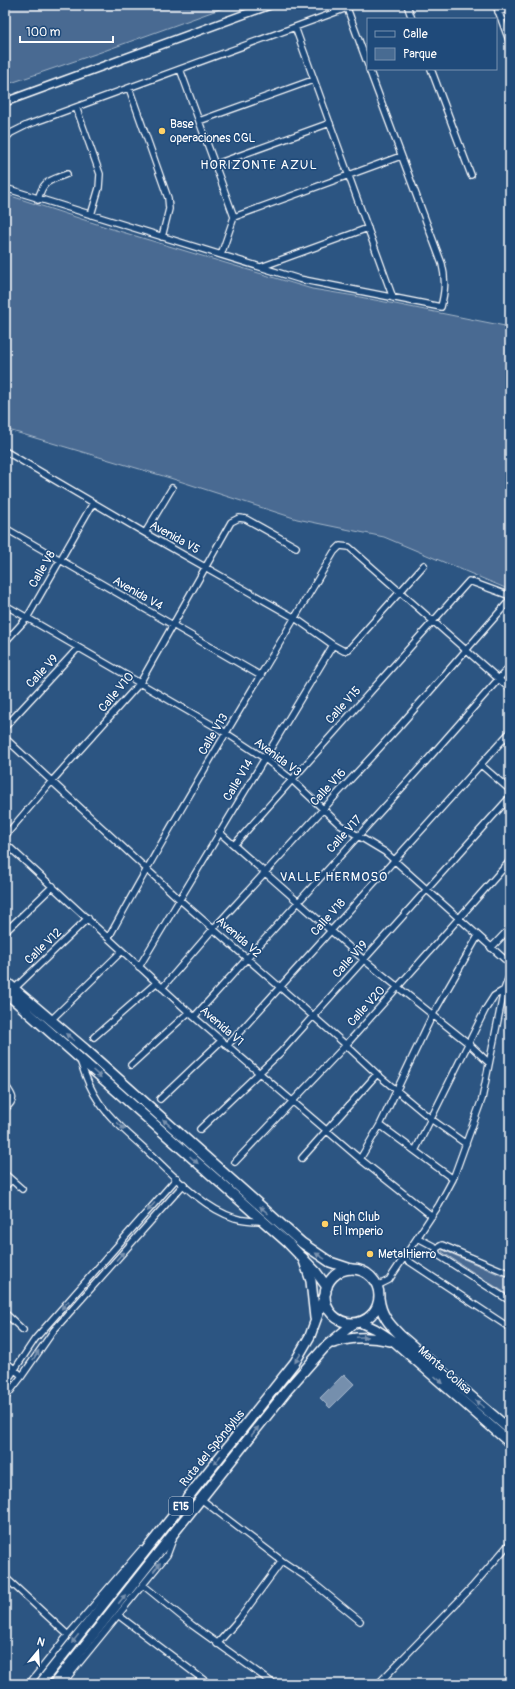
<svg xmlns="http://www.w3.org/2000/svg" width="515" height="1689" font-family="Pangolin,sans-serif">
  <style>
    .green { fill: #486b92; stroke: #a4b5c8 }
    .water { fill: #748fad; stroke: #acbcce }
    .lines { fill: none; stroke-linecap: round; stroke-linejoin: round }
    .minor-casing { stroke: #fff; stroke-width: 8 }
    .tertiary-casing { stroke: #fff; stroke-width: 10 }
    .primary-casing { stroke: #fff; stroke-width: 12 }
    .trunk-casing { stroke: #fff; stroke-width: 12 }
    .minor { stroke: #1f4a7a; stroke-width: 5.5 }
    .tertiary { stroke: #1f4a7a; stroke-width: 7 }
    .primary { stroke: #1f4a7a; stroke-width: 9 }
    .trunk { stroke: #1f4a7a; stroke-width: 9 }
    .oneway { fill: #7992af }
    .poi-dot { fill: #ffd166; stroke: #1f4a7a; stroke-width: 1.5 }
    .labels { text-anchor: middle; stroke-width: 3; stroke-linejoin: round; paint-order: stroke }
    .shield { fill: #1f4a7a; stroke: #bcc9d7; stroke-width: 1 }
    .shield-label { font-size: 11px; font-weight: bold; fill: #fff }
    .poi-label { font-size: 12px; fill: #fff; stroke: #1f4a7a; text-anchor: start }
    .street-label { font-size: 12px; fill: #fff; stroke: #1f4a7a }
    .neighbourhood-label { font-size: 13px; letter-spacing: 1px; fill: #fff; stroke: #1f4a7a }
  </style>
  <rect width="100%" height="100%" fill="#2c5582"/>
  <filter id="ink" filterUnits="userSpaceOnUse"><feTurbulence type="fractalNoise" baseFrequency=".025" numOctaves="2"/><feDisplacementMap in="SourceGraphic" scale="8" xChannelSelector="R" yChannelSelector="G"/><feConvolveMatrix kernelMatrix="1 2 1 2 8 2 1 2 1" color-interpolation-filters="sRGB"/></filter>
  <g filter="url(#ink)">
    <!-- green -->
    <path class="green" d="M5 5H231L101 52 5 85Z
      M5 194 109 228 312 289 355 296 510 327V590L384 537 297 519 170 478 5 429Z
      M443 1250 510 1279V1296L442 1252Z"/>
    <!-- water -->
    <path class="water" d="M344 1374 354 1384 330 1408 320 1398Z"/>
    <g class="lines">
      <!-- minor casing -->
      <g class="minor-casing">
        <path id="minor" d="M407 5 412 19
          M496 5 510 43
          M498 12 510 8
          M295 27 393 298
          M180 69 234 217 221 255
          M431 69 471 175
          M129 88 168 198 169 209 162 237
          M76 107 100 174 99 188 91 215
          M199 121 313 80
          M5 139 11 133 27 125 347 8 368 65
          M216 164 330 123
          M5 188 299 279 441 307C445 291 446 280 442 264L369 69
          M38 200C43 180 49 181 67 174
          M234 217 401 156
          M261 267 368 228
          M5 451 145 533 295 618 333 645
          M5 528 261 676
          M145 533 172 488
          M5 605 226 733 264 758 291 779 340 825 385 852 510 964
          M5 642 27 618 93 503
          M5 727 78 648
          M5 738 179 899 346 1045 377 1074 431 1119 466 1144
          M481 765 510 790
          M219 832 364 960 468 1043 489 1063
          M5 836 52 781 140 683 231 522 239 518 246 519 296 547
          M5 843 194 1017 360 1159 432 1216
          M234 845 469 581 510 596
          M5 932 53 886
          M109 937C180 807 258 680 334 552L340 546 349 547 510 689
          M491 948 510 928
          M139 967 333 645 344 651 349 649 424 565
          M162 988 213 929 396 730 510 600
          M14 989 88 918
          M194 1017 429 758 510 666
          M50 1021 122 951
          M94 1037 156 983
          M227 1046 510 732
          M80 1060C85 1076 90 1089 99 1102 111 1120 130 1135 146 1150 171 1173 202 1208 235 1218 244 1221 253 1221 262 1221
          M131 1065 189 1012
          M5 1085C14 1097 16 1099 5 1109
          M160 1099 221 1041
          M380 1125 453 1179
          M200 1129 280 1053 510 797
          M415 1151 485 1010 494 996 504 990
          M302 1158 377 1074
          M360 1159 380 1125 432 1016 478 936
          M235 1162 346 1045 510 861
          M5 1174 22 1189
          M5 1187 11 1180
          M418 1238 437 1248
          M404 1258 510 1328
          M510 1274 442 1245 437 1248 436 1251 438 1255 510 1301
          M377 1286 389 1280 439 1205 453 1179 482 1099 504 990 510 974
          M5 1313 23 1330
          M5 1361 22 1376
          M5 1384 35 1339 177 1178
          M5 1398 22 1376 54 1330 184 1184
          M201 1499 282 1561 306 1577 360 1621
          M5 1577 68 1635
          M143 1585 192 1625 274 1684
          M118 1615 209 1684
          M217 1644 240 1618 282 1561
          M29 1684 68 1635 141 1550
          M62 1684 167 1555 173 1539
          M378 1684 472 1587 510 1543"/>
      </g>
      <!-- tertiary casing -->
      <g class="tertiary-casing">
        <path id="tertiary" d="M5 102 270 5"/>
      </g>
      <!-- primary casing -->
      <g class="primary-casing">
        <path id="primary" d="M5 981 85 1049 302 1243 330 1262 351 1269
          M5 992 288 1243 316 1272 327 1287"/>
      </g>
      <!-- trunk casing -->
      <g class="trunk-casing">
        <path id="trunk" d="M303 1258 311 1281 315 1318
          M325 1296a27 27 0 1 1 54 0a27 27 0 1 1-54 0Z
          M379 1298C381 1315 389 1324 400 1335L510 1430
          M360 1322 375 1329 395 1342 510 1443
          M333 1343C353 1336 370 1336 390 1341
          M40 1684 295 1362 310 1336 326 1292
          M54 1684 288 1389 324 1348 354 1323"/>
      </g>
      <!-- minor -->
      <use href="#minor" class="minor"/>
      <!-- tertiary -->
      <use href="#tertiary" class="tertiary"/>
      <!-- primary -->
      <use href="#primary" class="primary"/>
      <!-- trunk -->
      <use href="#trunk" class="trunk"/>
    </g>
    <!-- one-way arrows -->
    <defs><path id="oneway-solid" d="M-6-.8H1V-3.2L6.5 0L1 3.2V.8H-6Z"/></defs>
    <g class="oneway">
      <use href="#oneway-solid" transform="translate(70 1037) rotate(-141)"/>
      <use href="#oneway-solid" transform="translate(97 1074) rotate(42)"/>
      <use href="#oneway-solid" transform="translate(167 1123) rotate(-138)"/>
      <use href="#oneway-solid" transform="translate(121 1126) rotate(42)"/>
      <use href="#oneway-solid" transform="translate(194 1160) rotate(42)"/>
      <use href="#oneway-solid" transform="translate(151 1207) rotate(131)"/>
      <use href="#oneway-solid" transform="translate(264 1210) rotate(-139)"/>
      <use href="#oneway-solid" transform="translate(120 1256) rotate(-48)"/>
      <use href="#oneway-solid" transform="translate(320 1256) rotate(-148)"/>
      <use href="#oneway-solid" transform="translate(65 1305) rotate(132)"/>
      <use href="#oneway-solid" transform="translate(362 1337) rotate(-2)"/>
      <use href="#oneway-solid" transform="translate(36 1355) rotate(-58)"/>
      <use href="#oneway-solid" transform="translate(298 1358) rotate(124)"/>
      <use href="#oneway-solid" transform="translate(439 1380) rotate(41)"/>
      <use href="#oneway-solid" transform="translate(480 1404) rotate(-139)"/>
      <use href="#oneway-solid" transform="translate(255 1431) rotate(-51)"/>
      <use href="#oneway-solid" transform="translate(217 1460) rotate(129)"/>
      <use href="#oneway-solid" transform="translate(157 1567) rotate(-52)"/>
      <use href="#oneway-solid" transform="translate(122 1599) rotate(-52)"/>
      <use href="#oneway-solid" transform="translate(75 1639) rotate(128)"/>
    </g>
  </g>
  <!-- markers -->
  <g class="poi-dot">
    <circle cx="162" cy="131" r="4"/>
    <circle cx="325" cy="1224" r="4"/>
    <circle cx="370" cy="1254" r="4"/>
  </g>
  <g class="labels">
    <!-- shield labels -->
    <rect class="shield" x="169" y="1497" width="24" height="18" rx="3"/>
    <g class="shield-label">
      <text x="181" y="1510">E15</text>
    </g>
    <!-- poi labels -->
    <g class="poi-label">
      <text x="170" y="128">Base<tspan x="170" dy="14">operaciones CGL</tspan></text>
      <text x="333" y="1221">Nigh Club<tspan x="333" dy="14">El Imperio</tspan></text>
      <text x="378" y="1258">MetalHierro</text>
    </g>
    <!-- street labels -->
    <g class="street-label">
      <text transform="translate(175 537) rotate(29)" y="4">Avenida V5</text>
      <text transform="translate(42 569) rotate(-60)" y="4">Calle V8</text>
      <text transform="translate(138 593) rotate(30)" y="4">Avenida V4</text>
      <text transform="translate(42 671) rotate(-47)" y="4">Calle V9</text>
      <text transform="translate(116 692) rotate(-50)" y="4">Calle V10</text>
      <text transform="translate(343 705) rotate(-48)" y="4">Calle V15</text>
      <text transform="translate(213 734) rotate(-59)" y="4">Calle V13</text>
      <text transform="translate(278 757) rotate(37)" y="4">Avenida V3</text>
      <text transform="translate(238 780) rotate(-59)" y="4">Calle V14</text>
      <text transform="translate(328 787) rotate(-47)" y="4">Calle V16</text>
      <text transform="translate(344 834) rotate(-48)" y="4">Calle V17</text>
      <text transform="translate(328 917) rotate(-48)" y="4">Calle V18</text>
      <text transform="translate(239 937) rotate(41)" y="4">Avenida V2</text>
      <text transform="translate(43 946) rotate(-44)" y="4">Calle V12</text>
      <text transform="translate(350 959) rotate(-48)" y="4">Calle V19</text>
      <text transform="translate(366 1006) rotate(-48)" y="4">Calle V20</text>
      <text transform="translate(222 1026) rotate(41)" y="4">Avenida V1</text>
      <text transform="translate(445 1370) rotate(41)" y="4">Manta-Colisa</text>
      <text transform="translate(212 1448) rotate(-51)" y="4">Ruta del Spóndylus</text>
    </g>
    <!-- neighbourhood labels -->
    <g class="neighbourhood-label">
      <text x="259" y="169">HORIZONTE AZUL</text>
      <text x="334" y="881">VALLE HERMOSO</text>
    </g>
  </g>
  <!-- margin -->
  <rect width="515" height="1689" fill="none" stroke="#1f4a7a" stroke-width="20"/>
  <rect x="10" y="10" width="495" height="1669" fill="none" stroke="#fff" stroke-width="1.5" filter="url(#ink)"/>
  <!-- legend -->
  <rect x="367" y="18" width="130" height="52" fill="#1f4a7a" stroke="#7992af"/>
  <rect x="375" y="31" width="20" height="6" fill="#1f4a7a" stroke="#7992af"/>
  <text x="403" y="38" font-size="12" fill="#ffffff">Calle</text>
  <rect x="375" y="48" width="20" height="12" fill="#486b92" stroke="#7992af"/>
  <text x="403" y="58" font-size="12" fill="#ffffff">Parque</text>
  <!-- north arrow -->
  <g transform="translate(38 1651) rotate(18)" stroke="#1f4a7a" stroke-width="3" paint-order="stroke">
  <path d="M0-3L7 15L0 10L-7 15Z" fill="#ffffff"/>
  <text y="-6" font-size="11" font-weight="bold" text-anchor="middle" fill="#ffffff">N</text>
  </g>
  <!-- scale -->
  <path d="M20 36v6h93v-6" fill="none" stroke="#ffffff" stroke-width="2"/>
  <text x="26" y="36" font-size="12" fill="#ffffff" stroke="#1f4a7a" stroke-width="3" paint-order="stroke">100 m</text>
</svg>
